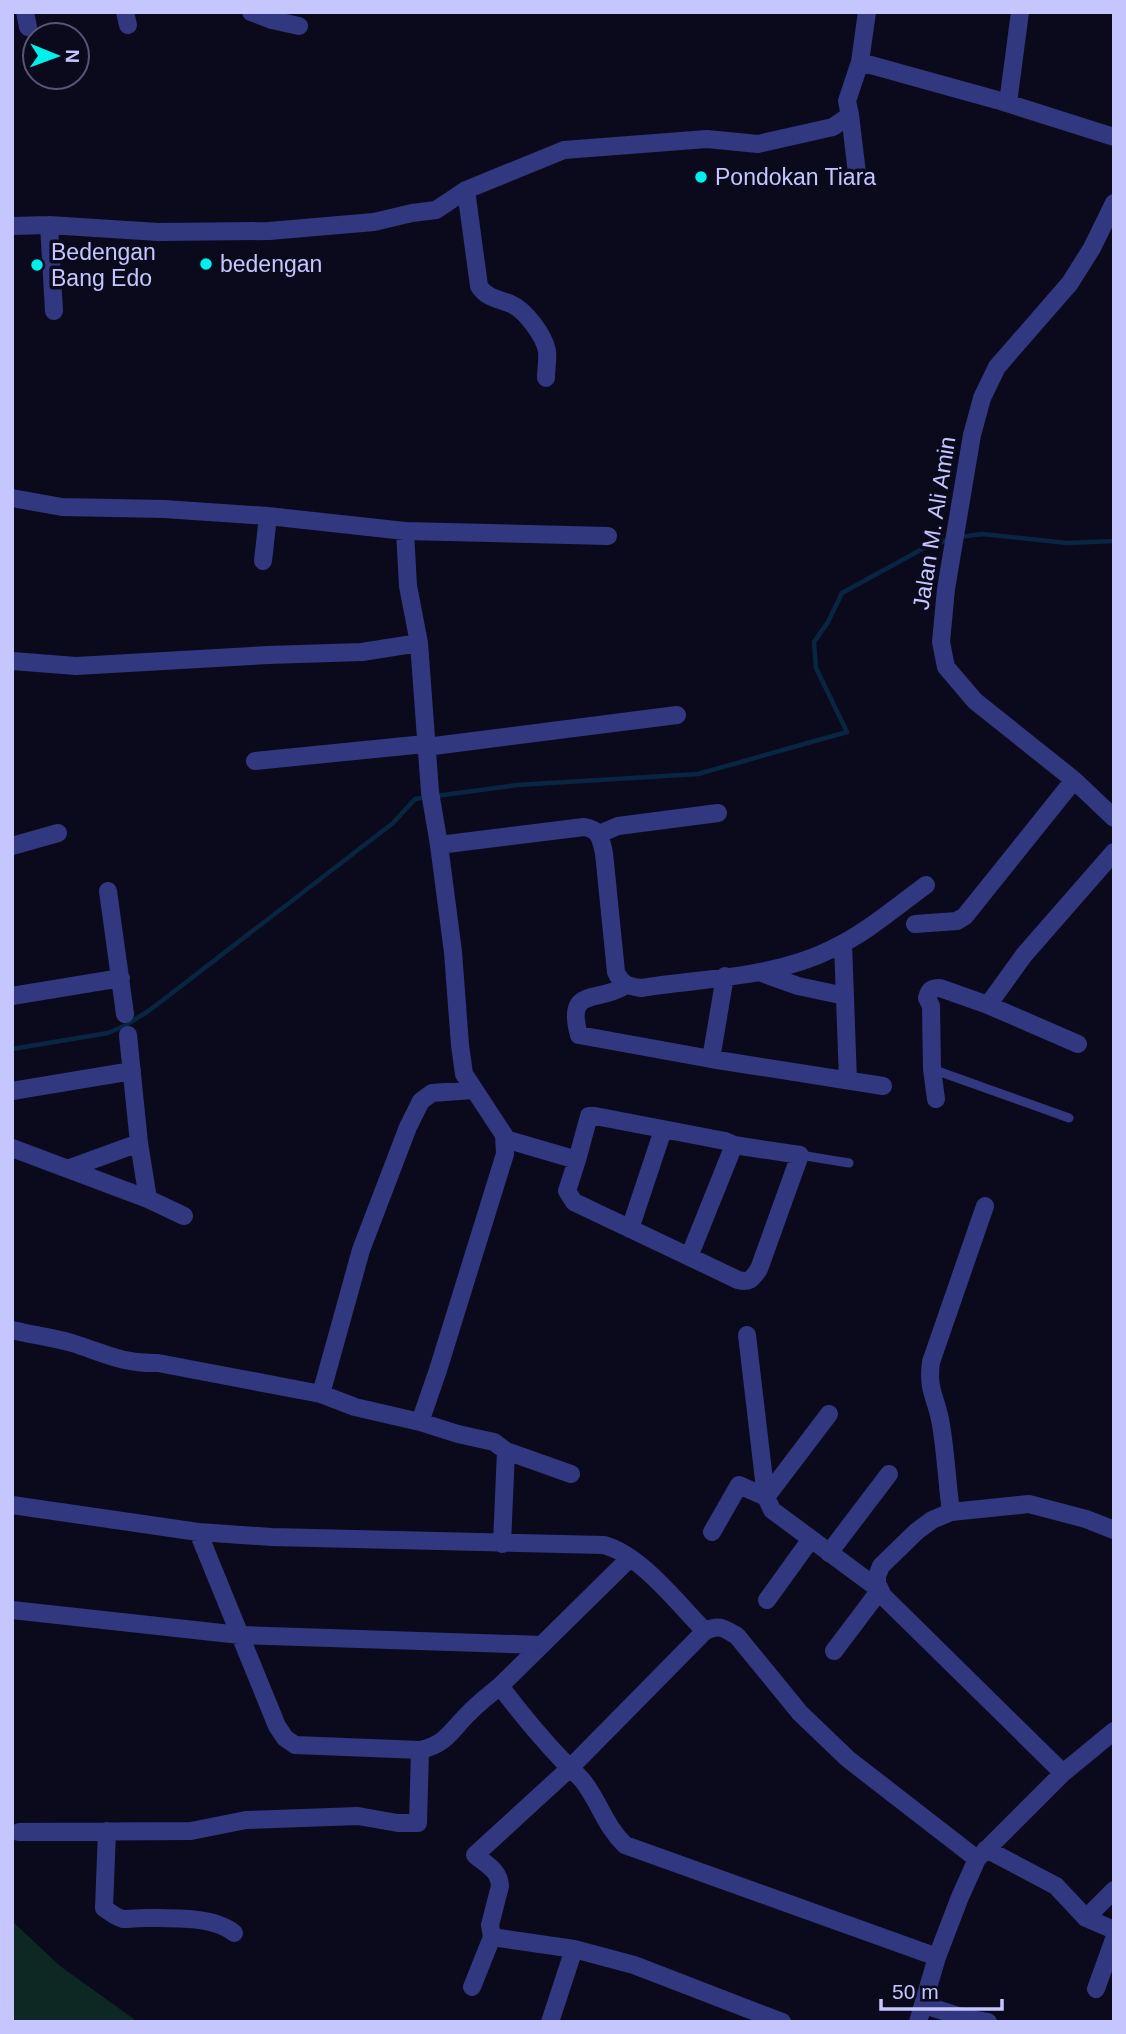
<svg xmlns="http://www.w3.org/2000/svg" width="1126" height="2034" font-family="Helvetica,sans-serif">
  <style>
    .green { fill: #0d2723 }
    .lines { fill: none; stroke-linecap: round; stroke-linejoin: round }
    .stream { stroke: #082642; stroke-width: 4.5 }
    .lane { stroke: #31387f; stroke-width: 9 }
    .street { stroke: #31387f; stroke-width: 18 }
    .poi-dot { fill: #00f1ed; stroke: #0b0a1d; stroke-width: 2.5 }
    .labels { text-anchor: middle; stroke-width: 7; stroke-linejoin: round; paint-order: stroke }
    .poi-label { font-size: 23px; fill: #c6c6ff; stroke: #0b0a1d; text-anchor: start }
    .street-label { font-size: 23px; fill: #c6c6ff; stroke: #0b0a1d }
  </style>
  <rect width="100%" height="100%" fill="#0b0a1d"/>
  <!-- green -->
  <path class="green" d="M12 1921 60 1966 138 2022H12Z"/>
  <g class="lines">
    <!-- stream -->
    <path class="stream" d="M960 537 982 534 1067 543 1114 541
      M436 796 517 785 698 774 847 732 816 668 814 642 828 622 842 593 924 548 951 539
      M12 1049 108 1033 126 1025 150 1010 393 823 415 799 427 797"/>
    <!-- lane -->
    <path class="lane" d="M932 1069 1069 1118
      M800 1155 849 1163"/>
    <!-- street -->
    <path class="street" d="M25 12 28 27
      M125 12 128 25
      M251 12 272 20 299 26
      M860 62 997 100 1114 137
      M1008 103 1020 12
      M850 115 857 173
      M466 190 479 286C486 298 499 299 511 304 525 310 544 335 547 351 548 359 546 370 546 378
      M1114 203 1092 248 1070 283 997 367 982 398 972 435 946 589 941 642 946 667 975 701 1074 780 1114 818
      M49 225 54 311
      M12 226 49 225 158 232 269 231 374 222 412 213 436 210 466 190 564 150 707 139 758 144 833 127 850 115 847 101 860 62 867 12
      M12 498 62 507 164 509 268 516 405 531 408 586 419 643 430 792 439 845 453 952 460 1045 464 1074 504 1135 505 1154 438 1370 420 1422
      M405 531 608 536
      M263 561 268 516
      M12 661 76 666 268 655 362 652 419 643
      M426 747 677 715
      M255 761 425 744
      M599 834 618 826 718 813
      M439 845 584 827C600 829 601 840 604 853L616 972C622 985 628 986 641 988 704 978 774 978 832 949 866 933 896 907 926 885
      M12 846 58 833
      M108 891 125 1014
      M915 924 957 921 965 916 1074 780
      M843 944 848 1080
      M759 972 798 986 845 996
      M626 985C599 1004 565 985 579 1035L711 1059 883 1086
      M12 996 121 978
      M988 1005 1024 955 1114 852
      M711 1059 725 976
      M12 1091 132 1071
      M936 1099 932 1069 931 1006 927 998C929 990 931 988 940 988L988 1005 1078 1044
      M505 1139 577 1160 567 1191 574 1202 738 1280C750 1283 752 1279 759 1269L800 1155 734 1145 725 1141 595 1116H589L577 1160
      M12 1148 148 1199 139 1143 128 1035
      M70 1168 139 1143
      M148 1199 184 1216
      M630 1229 663 1130
      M689 1257 734 1145
      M12 1330C32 1335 52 1337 72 1343 104 1353 123 1364 158 1363L321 1394 355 1407 420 1422 458 1434 494 1442 506 1451 502 1544
      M747 1335 766 1497 772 1510 880 1590 834 1651
      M321 1394 361 1250 408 1127 421 1101 432 1093 473 1090
      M506 1451 571 1474
      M12 1505 198 1532 272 1537 604 1545C641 1555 678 1604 705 1631 719 1624 724 1628 737 1636L800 1713 848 1759 977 1859
      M951 1512C947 1483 946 1454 941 1425 937 1398 927 1392 931 1362L985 1206
      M198 1532 277 1726 285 1738 295 1745 420 1750C446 1744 449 1733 467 1715 477 1704 489 1695 500 1686 519 1711 542 1739 564 1762 570 1768 577 1774 583 1781 600 1803 605 1826 625 1845L937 1957
      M712 1532 739 1485 766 1497 829 1414
      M829 1553 889 1474
      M767 1600 811 1539
      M12 1610 240 1635 542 1645
      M500 1686 630 1558
      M1063 1773 883 1596 877 1583V1576L881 1566 917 1531 932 1520 951 1512 1029 1504 1086 1519 1114 1530
      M107 1831 104 1908C110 1912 115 1917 123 1919 130 1919 138 1918 145 1918 170 1918 214 1916 234 1933
      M19 1832 191 1831 246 1820 358 1816 398 1823H418L420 1750
      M986 1849 1056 1886 1086 1918 1114 1930
      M1086 1918 1114 1890
      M492 1937 490 1925 500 1886C499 1870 487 1865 475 1855L570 1768 705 1631
      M472 1987 492 1937 574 1949 634 1965 782 2022
      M1096 1989 1114 1939
      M924 2005 962 2017 988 2022
      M550 2022 574 1949
      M918 2022 937 1957 960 1897 977 1859 1063 1773 1114 1731"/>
  </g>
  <!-- markers -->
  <g class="poi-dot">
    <circle cx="701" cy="177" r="7"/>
    <circle cx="206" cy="264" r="7"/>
    <circle cx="37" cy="265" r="7"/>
  </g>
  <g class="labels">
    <!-- poi labels -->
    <g class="poi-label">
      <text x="715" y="185">Pondokan Tiara</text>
      <text x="51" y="260">Bedengan<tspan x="51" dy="26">Bang Edo</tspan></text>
      <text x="220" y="272">bedengan</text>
    </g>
    <!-- street labels -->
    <g class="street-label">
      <text transform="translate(934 523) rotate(-81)" y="8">Jalan M. Ali Amin</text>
    </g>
  </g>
  <!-- border -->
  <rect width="1126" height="2034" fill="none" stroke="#c6c6ff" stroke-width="28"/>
  <!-- north arrow -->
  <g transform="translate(56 56) rotate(91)"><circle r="33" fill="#0b0a1d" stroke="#565577" stroke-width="2"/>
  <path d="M0-5L12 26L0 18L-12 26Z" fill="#00f1ed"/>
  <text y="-10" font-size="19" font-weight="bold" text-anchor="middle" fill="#c6c6ff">N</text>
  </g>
  <!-- scale -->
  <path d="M881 1999v10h121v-10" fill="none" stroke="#c6c6ff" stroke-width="3.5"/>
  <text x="892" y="1999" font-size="21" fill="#c6c6ff" stroke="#0b0a1d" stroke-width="5" paint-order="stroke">50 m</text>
</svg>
